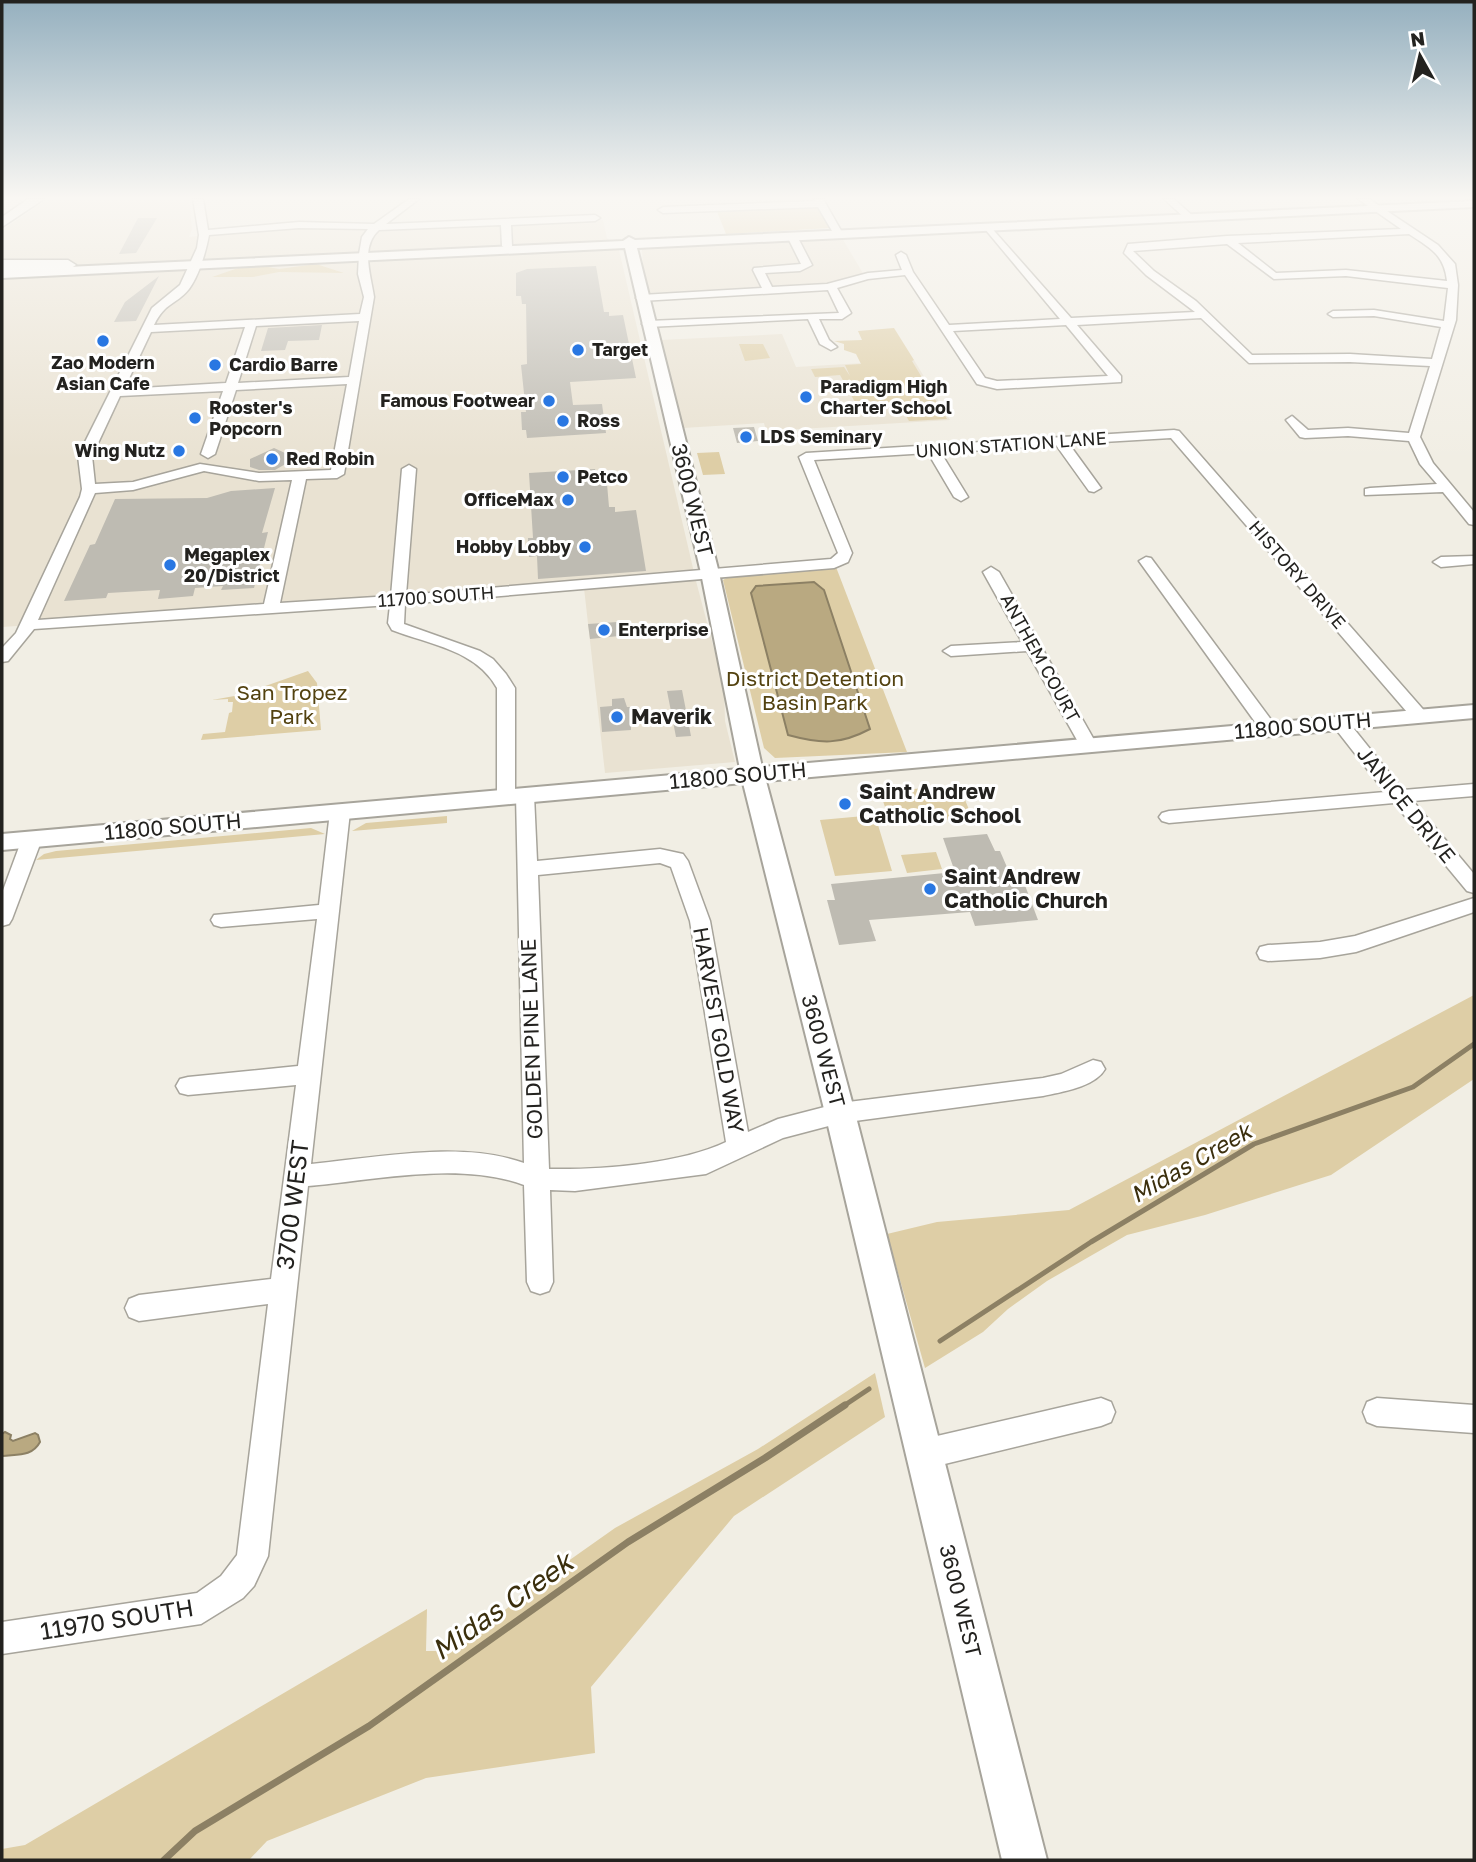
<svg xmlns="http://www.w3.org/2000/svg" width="1476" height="1862" font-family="'Golos Text',sans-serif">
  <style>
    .built { fill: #e9e2d2 }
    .green { fill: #decea6 }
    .water { fill: #b9a981; stroke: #8c8064; stroke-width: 2 }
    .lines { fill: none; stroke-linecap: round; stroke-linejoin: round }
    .stream-far1 { stroke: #8c8064; stroke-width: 5 }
    .stream { stroke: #8c8064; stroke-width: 7 }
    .building { fill: #bebbb2 }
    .minor-casing { stroke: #a7a49b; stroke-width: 3 }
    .major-casing { stroke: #a7a49b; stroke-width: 4 }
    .highway-casing { stroke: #a7a49b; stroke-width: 3 }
    .minor { fill: #fff; fill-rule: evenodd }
    .major { fill: #fff; fill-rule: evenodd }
    .highway { fill: #fff; fill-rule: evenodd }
    .poi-dot { fill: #2977e2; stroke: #fff; stroke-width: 2.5 }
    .labels { text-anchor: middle; stroke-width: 6; stroke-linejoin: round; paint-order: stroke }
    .far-poi-label { font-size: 18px; font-weight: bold; fill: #23221f; stroke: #fff; text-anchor: start }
    .far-street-label { font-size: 18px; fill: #23221f; stroke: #fff }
    .street-label { font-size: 21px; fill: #23221f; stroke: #fff }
    .park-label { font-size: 21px; fill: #534210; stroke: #fff }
    .poi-label { font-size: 21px; font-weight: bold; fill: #23221f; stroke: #fff; text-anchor: start }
    .water-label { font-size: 23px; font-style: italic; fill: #3b2f0d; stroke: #fff }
    .near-street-label { font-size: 24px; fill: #23221f; stroke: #fff }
    .near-water-label { font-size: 28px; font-style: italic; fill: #3b2f0d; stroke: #fff }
  </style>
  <rect width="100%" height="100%" fill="#f1eee4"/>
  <!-- built -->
  <path class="built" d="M48 199H189L192 229 189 237 280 227 413 228 603 220 607 238 619 250 696 581 724 687 725 721 735 762 605 773 584 588 2 627V230Z
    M842 238 864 275 823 285 649 293 643 270 642 249 647 247Z
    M782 334 796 367 914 360 950 420 766 431 764 423 683 428 661 340Z"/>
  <!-- green -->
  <path class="green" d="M811 206 818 207 830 228 726 234 716 209Z
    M316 264 344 273 279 272 253 277H212L241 267 263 266 279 269Z
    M894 328 914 360 912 361 947 419 909 421 898 402 856 404 840 375 815 377 811 369 844 367 850 376 845 365 861 364 856 354 844 350V344L834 341 862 340 858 331Z
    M739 344H763L770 358 745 361Z
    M719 452 725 474 703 475 697 453Z
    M836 567 907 752 775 758 764 748 723 580 732 575Z
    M308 671 317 683 321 730 201 740 203 734 225 732 229 713 232 712 233 702H228V699L212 700 240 695Z
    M959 785 972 817 891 825 880 792Z
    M875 815 892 871 835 876 820 820Z
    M447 816V823L352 831 366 823Z
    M311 828 325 834 36 860 44 854 56 851Z
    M936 852 942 869 907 873 901 855Z
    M1474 995V1079L1331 1175 1205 1215 1127 1235 1047 1281 1008 1309 983 1332 925 1368 887 1234 937 1222 1069 1210Z
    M875 1373 885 1417 734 1516 591 1687 595 1753 426 1778 267 1841 249 1860H2V1849L25 1845 427 1609 426 1651H452L564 1564 615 1528 758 1449Z"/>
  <!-- water -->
  <path class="water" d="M814 582 824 590 870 729C840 745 821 744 788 735L751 593 756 586Z
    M5 1432 11 1435 10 1439 13 1441 35 1433 38 1435 40 1442C32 1457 17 1454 2 1456V1434Z"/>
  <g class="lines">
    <!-- stream-far1 -->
    <path class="stream-far1" d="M940 1341 1091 1242 1254 1144 1413 1087 1474 1044
      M842 1407 869 1389"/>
    <!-- stream -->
    <path class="stream" d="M164 1860 195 1831 369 1726 628 1542 765 1458 845 1405"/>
  </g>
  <!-- building -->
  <path class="building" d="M138 218H157L136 253 119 254Z
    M596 266 604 312H609V316L623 315 636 378 570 382 573 405 602 404 606 433 527 438 526 430H522L521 412H526L521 365 527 364 526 304H522L521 296H516V273L527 269Z
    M159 276 136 321 114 322 125 302Z
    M322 325 319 340 288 341 285 350 261 351 268 328Z
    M754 427 758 441 737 443 733 428Z
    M274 448 296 458 275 470H259L250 467V459Z
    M595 469 598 482 607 484 609 507H615V512L636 510 646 571 538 579 537 556 529 557 528 538H533L529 473Z
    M275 488 262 533 268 532 254 588 221 590 223 586 195 588 193 596 158 599 160 590 108 593 106 598 64 601 90 545 95 544 115 499 207 498 231 491Z
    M617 622 619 636 590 639 588 624Z
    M682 690 691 736 676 737 667 691Z
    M624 698 627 707H632L635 727H631V730L602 732 600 707 612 706V699Z
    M987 834 995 851H1000L1013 881 1023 880 1038 920 975 926 970 912 869 920 876 941 839 945 827 900H835L831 884 955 872 943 838Z"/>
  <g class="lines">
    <!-- minor casing -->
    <g class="minor-casing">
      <path id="minor" d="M193 199H203L208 230 299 222 374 224 409 199H419L386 224 595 215 600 218 595 221 511 225 512 246 507 249 502 246 501 225 379 230C360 247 371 275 374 297L344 474 337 478 306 479 280 603 391 596 402 469 409 465 416 469 406 595 831 559 838 553 799 457 806 453 1174 430 1179 431 1428 715 1425 719H1413L1171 438 1069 444 1101 488 1094 492 1089 491 1056 445 941 453 968 497 961 501 954 497 928 453 814 460 852 553 848 562 834 568 405 604 404 624 480 651 493 659 506 674 515 688V797L513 801H499L497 797V688C476 650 431 645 392 630L388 623 390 605 34 629 8 661 2 662V648L16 633 80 497 82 489 78 456 152 308 180 285 197 248 199 235ZM299 228 368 229 362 237 359 254 358 274 364 297 360 314 154 325C166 301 175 306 189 289 199 276 206 251 209 235ZM359 321 349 377 238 383 256 326ZM245 327 226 383 124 389 151 332ZM347 384 331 470 259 473 200 464 133 482 95 484 92 456 120 396 223 391 201 454 208 458 215 454 236 390ZM204 471 259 481 292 480 264 604 38 620 95 493 133 490Z
        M814 199H823L843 234 841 236H835L818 207 663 213 658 210 663 207 815 201Z
        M1164 199H1174L1195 218 1187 220Z
        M1358 199H1369L1438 245 1455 264 1458 285 1456 320 1420 437 1433 463 1474 512V525L1469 524 1443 492 1365 495V489L1370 488 1437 484 1420 464 1409 441 1348 436 1305 438 1300 437 1286 420 1292 416 1308 430 1348 428 1409 433 1430 366 1350 362 1249 363 1201 318 1077 325 1121 376V382L997 389 977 384 905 275 868 279 837 288 851 313 842 319H819L829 340 837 347 831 350 820 344 808 319 648 327 642 324 648 321 839 313 828 290 641 301 636 298 641 295 762 288 753 270 754 268 801 264 788 238 793 235 798 238 812 265 800 271 765 273 772 287 827 284 868 273 902 270 896 255 901 252 906 255 913 272 949 325 1060 319 985 229V225L988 224 1071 318 1195 312 1146 275 1124 253 1128 244 1227 236 1401 229ZM1409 234C1430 248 1444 254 1447 281L1346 270 1276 273 1238 243ZM1227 244 1274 279 1346 276 1448 288 1444 321 1374 310 1333 311 1328 314 1333 317 1374 316 1441 327 1432 359 1350 354 1252 355 1196 301 1154 271 1133 251ZM1066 325 1108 376 997 381 985 378 953 331Z
        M1474 556V564L1441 567 1433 562 1441 557Z
        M1146 557 1151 558 1275 725 1278 729 1275 733H1263L1139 561Z
        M991 567 999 572 1097 745 1094 749H1082L1027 651 951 656 943 651 951 646 1022 642 983 572Z
        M1340 718 1346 719 1403 790 1474 784V796L1413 801 1474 874V893L1467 891 1394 803 1169 823 1162 821 1159 817 1162 813 1169 811 1385 792 1331 723Z
        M525 789 532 791 534 795 537 861 660 849 683 854 688 861 710 921 748 1132 778 1119 840 1103 1043 1078 1061 1074 1093 1060 1101 1062 1105 1069C1095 1087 1061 1092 1043 1096L840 1123 783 1138 706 1174 575 1191 550 1190 553 1282 549 1291 540 1294 531 1291 527 1282 524 1185C460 1161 376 1180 308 1186L268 1556 254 1586 243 1598 201 1624 2 1654V1622L197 1593 221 1576 237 1555 268 1304 139 1321 129 1317 125 1308 129 1299 139 1295 271 1279 296 1085 188 1095 180 1093 176 1086 180 1079 188 1077 298 1066 317 919 221 927 214 925 211 920 214 915 319 905 330 812 333 808H347L350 812 311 1164C377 1158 460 1140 524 1163L516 795 518 791ZM660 863 671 867 690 921 726 1142C680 1164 600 1170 549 1169L538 875Z
        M32 832 39 834 42 839 12 919 9 924 2 926V893L22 839 25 834Z
        M1474 898V912L1356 952 1320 958 1268 961 1260 959 1257 953 1260 947 1268 945 1320 942 1355 936Z
        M1101 1398 1111 1402 1115 1412 1111 1422 1101 1426 924 1469 914 1464 909 1454 914 1444 924 1439Z
        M1377 1398 1474 1405V1433L1377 1426 1367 1422 1363 1412 1367 1402Z"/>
    </g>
    <!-- major casing -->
    <g class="major-casing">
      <path id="major" d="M1474 201V207L637 248 719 573 762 767 1474 705V718L766 781 855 1113 1047 1860H1002L825 1113 743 783 2 850V834L740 769 701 573 625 248 2 278V270L623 241 629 237 635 240Z"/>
    </g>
    <!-- highway casing -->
    <g class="highway-casing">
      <path id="highway" d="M28 199H44L2 227V217Z
        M2 260H68L76 265 68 270H2Z"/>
    </g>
    <!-- minor -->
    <use href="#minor" class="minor"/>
    <!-- major -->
    <use href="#major" class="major"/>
    <!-- highway -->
    <use href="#highway" class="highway"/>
  </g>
  <!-- sky -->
  <linearGradient id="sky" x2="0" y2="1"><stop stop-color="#95b0bf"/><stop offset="0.43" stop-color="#f9f7f3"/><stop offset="1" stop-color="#f9f7f3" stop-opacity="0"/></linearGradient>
  <rect width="1476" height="460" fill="url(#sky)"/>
  <!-- markers -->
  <g class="poi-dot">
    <circle cx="103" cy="341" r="7"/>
    <circle cx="578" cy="350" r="7"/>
    <circle cx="215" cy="365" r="7"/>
    <circle cx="806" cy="397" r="7"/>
    <circle cx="549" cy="401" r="7"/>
    <circle cx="195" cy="418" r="7"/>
    <circle cx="563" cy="421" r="7"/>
    <circle cx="746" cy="437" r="7"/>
    <circle cx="179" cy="451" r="7"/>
    <circle cx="272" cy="459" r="7"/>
    <circle cx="563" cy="477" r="7"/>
    <circle cx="568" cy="500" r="7"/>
    <circle cx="585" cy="547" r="7"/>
    <circle cx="170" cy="565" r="7"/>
    <circle cx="604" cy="630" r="7"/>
    <circle cx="617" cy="717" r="7"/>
    <circle cx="845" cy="804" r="7"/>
    <circle cx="930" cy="889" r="7"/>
  </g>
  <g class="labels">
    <!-- far-poi labels -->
    <g class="far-poi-label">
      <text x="592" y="356">Target</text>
      <text x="103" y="369" text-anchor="middle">Zao Modern<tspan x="103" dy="21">Asian Cafe</tspan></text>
      <text x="229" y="371">Cardio Barre</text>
      <text x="820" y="393">Paradigm High<tspan x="820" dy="21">Charter School</tspan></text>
      <text x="535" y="407" text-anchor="end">Famous Footwear</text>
      <text x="209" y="414">Rooster's<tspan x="209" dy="21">Popcorn</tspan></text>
      <text x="577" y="427">Ross</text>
      <text x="760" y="443">LDS Seminary</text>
      <text x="165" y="457" text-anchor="end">Wing Nutz</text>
      <text x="286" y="465">Red Robin</text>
      <text x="577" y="483">Petco</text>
      <text x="554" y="506" text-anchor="end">OfficeMax</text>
      <text x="571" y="553" text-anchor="end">Hobby Lobby</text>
      <text x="184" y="561">Megaplex<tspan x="184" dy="21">20/District</tspan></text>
      <text x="618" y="636">Enterprise</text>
    </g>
    <!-- far-street labels -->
    <g class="far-street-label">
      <text transform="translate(1011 445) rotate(-4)" y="6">UNION STATION LANE</text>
      <text transform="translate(1297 575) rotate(49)" y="6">HISTORY DRIVE</text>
      <text transform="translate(436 597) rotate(-4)" y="6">11700 SOUTH</text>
      <text transform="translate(1040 658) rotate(61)" y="6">ANTHEM COURT</text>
    </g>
    <!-- street labels -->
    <g class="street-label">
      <text transform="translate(692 500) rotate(76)" y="7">3600 WEST</text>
      <text transform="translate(1303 726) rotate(-5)" y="7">11800 SOUTH</text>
      <text transform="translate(738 776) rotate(-5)" y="7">11800 SOUTH</text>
      <text transform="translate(1406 805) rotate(51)" y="7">JANICE DRIVE</text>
      <text transform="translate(173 827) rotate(-5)" y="7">11800 SOUTH</text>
      <text transform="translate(718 1030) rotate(80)" y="7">HARVEST GOLD WAY</text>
      <text transform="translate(532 1039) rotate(-92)" y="7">GOLDEN PINE LANE</text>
      <text transform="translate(823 1051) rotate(75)" y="7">3600 WEST</text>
      <text transform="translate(960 1601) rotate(76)" y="7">3600 WEST</text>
    </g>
    <!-- park labels -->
    <g class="park-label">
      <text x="815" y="686">District Detention<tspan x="815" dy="24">Basin Park</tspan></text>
      <text x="292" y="700">San Tropez<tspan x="292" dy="24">Park</tspan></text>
    </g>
    <!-- poi labels -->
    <g class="poi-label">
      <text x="631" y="724">Maverik</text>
      <text x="859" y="799">Saint Andrew<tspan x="859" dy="24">Catholic School</tspan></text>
      <text x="944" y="884">Saint Andrew<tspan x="944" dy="24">Catholic Church</tspan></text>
    </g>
    <!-- water labels -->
    <g class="water-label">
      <text transform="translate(1191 1163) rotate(-30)" y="8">Midas Creek</text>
    </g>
    <!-- near-street labels -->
    <g class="near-street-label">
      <text transform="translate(293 1205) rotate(-83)" y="8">3700 WEST</text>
      <text transform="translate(117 1620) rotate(-9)" y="8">11970 SOUTH</text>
    </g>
    <!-- near-water labels -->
    <g class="near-water-label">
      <text transform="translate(502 1606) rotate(-35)" y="10">Midas Creek</text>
    </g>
  </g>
  <!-- border -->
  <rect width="1476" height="1862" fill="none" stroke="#23221f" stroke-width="7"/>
  <!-- north arrow -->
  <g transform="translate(1420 56) rotate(352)" stroke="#ffffff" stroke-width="5" paint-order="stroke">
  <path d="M0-5L12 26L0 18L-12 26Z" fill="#23221f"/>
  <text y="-10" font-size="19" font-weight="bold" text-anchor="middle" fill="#23221f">N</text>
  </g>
</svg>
